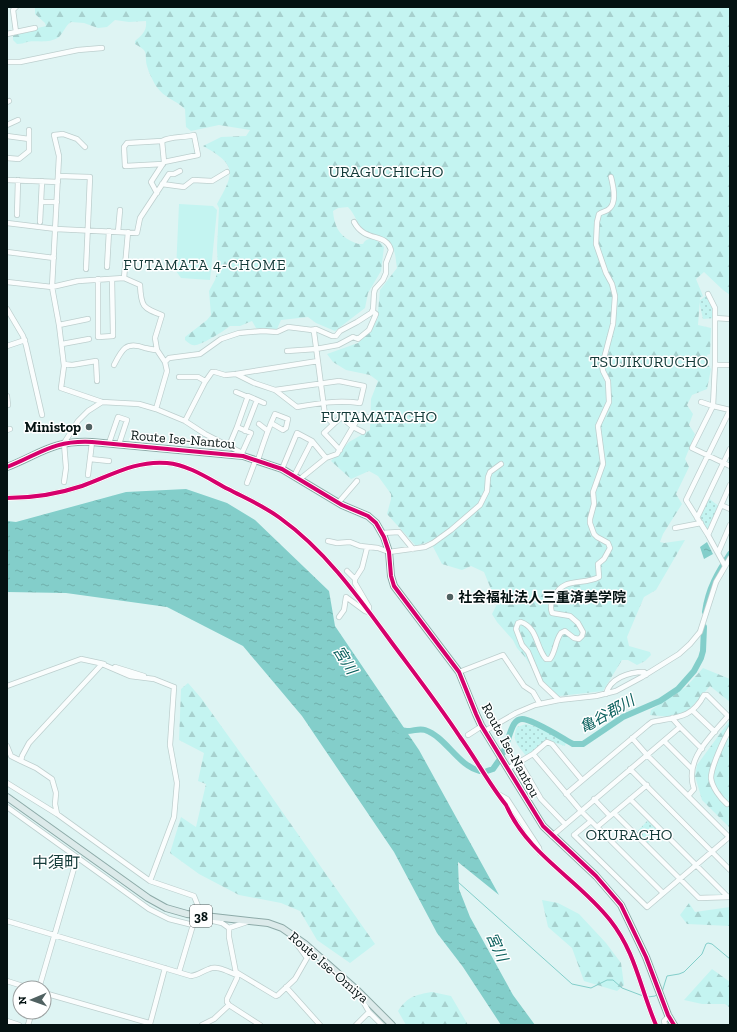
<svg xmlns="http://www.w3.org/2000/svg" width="737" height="1032" font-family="'Zilla Slab','Noto Sans JP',serif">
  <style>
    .green { fill: #c4f4f1 }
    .forest { fill: url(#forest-firs) }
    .park { fill: url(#park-dots) }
    .water { fill: url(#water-ripples) }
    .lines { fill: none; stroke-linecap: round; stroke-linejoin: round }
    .stream { stroke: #83ceca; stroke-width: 1 }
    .river { stroke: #83ceca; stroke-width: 6 }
    .minor-casing { stroke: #bdcfce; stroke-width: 6 }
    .major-casing { stroke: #8daaa8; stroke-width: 8 }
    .minor { stroke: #fafdfd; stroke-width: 4.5 }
    .major { stroke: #dceaea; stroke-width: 6 }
    .cycleway-casing { stroke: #fff; stroke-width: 6 }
    .cycleway { stroke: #d6006c; stroke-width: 4 }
    .poi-dot { fill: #506161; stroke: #fff; stroke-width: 1.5 }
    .labels { text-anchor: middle; stroke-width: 3; stroke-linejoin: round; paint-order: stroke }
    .shield { fill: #fff; stroke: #4f5959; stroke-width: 1 }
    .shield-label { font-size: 13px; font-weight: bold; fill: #041212 }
    .poi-label { font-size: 14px; font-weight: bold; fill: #041212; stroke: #fff; text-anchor: end }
    .street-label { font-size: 14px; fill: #041212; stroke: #fff }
    .neighbourhood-label { font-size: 15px; letter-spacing: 1px; fill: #133a38; stroke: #fff }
    .water-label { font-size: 15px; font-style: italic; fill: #0a605d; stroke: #fff }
    .quarter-label { font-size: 16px; fill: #133a38; stroke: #fff }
  </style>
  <defs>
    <pattern id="forest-firs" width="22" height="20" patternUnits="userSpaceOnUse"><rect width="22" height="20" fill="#c4f4f1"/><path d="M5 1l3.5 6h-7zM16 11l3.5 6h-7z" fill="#a7d0ce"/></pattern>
    <pattern id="park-dots" width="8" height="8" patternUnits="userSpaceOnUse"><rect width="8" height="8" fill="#c4f4f1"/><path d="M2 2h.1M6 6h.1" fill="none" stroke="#a7d0ce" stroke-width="1.8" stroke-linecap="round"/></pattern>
    <pattern id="water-ripples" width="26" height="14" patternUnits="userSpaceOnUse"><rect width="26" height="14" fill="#83ceca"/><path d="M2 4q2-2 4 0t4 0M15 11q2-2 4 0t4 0" fill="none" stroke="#70b0ac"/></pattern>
  </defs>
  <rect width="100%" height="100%" fill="#def4f3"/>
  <!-- green -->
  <path class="green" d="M179 204 213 206 217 210 210 280 181 278 176 271Z"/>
  <!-- forest -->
  <path class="forest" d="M35 7H730V295L723 290 704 272 696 279 703 296 700 298 698 325 711 328 710 354 707 355 706 362 711 369 707 389 692 395 687 405 693 414 689 425 695 434 685 459 689 467 676 494 682 504 663 534 660 542 664 543 685 540 656 590 644 597 627 637 629 646 650 652 651 655 645 661 637 665 628 660H622L603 691 551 697 525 657 517 648 513 640 497 622 492 614 497 604 484 572 471 566 462 570 442 564 430 541 416 546 387 514 391 499V494L378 476 369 471 351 479 331 461 349 442 370 430 371 399 378 381 370 375 346 370 333 362 327 354 358 343 371 331 378 318V312L380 290 397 268C395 256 396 242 381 237 375 236 369 234 364 230 357 224 355 214 348 207L338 208 333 211C334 224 338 235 351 241 354 242 357 244 360 244 365 244 362 244 365 241 372 236 380 242 384 247L381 271 368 293 365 308 335 331 316 323 308 317 281 320 277 329 256 328 252 321 240 326H230C224 331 203 344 196 345 191 346 189 343 185 340V337L207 320 211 315 209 291 215 280 218 270 217 248 219 208 217 204C235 172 237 165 203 146L221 137 246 136 250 130 219 125 191 131 186 127 185 109C176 100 164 98 156 86 153 81 149 73 147 66 144 53 150 52 135 44V41C142 35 147 31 146 21L129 22 115 20 107 27 98 28 84 23 71 22C65 26 64 32 59 37 49 44 38 40 27 42 24 43 21 44 17 44L13 40V36L17 33 46 26 45 23 35 14Z
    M703 668 730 679V702L710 686 689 710 672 717 650 715 651 710 686 687Z
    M188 683 201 698 255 773 375 944 350 963 317 940 300 911 281 903 239 895 199 874 170 853 181 817 196 827 206 784 198 781 204 753 179 740 181 689Z
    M730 720V828L702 800 695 776 697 765Z
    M542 900 558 903 579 914 606 943 621 963 624 985 617 991 584 981 572 948 548 927Z
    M689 903 695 912 730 907V926L687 924 680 915Z
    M712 969 730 982V1008L725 1004H702L684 1000Z
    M432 992 451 996 468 1025H406L398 1011C408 996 415 995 432 992Z"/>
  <!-- park -->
  <path class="park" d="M708 294 714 306 715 318 703 319 699 301Z
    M707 497 720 507 708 535 697 518Z
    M526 724 543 729 566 742 565 746 546 740 527 757C518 745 511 741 517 727Z
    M648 820 660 831 647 844 636 833Z"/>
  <!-- water -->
  <path class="water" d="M186 489 227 503 255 520 329 591 335 626 419 750 499 895 458 862 459 889 470 917 513 995 535 1025H501L463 967 437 933 394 852 302 716 243 646 167 607 66 593 7 592V521L16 522 126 492Z
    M707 542 713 554 704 559 700 547Z"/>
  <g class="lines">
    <!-- stream -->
    <path class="stream" d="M458 882 572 984 591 988 607 980H613L622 988 643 996
      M662 992 667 976 679 974 684 972 702 954 706 944 708 943 712 944 730 959
      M648 997 655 996 658 994"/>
    <!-- river -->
    <path class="river" d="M705 612C708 589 718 572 730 554
      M398 730C401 730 404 731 407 731 414 731 419 728 425 730 446 737 458 766 480 771
      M503 753C507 745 510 730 514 724 516 721 519 719 522 719 533 719 562 738 573 744H583L623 717 660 701 678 689 694 671 701 658 703 651 704 627
      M487 771 493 769 500 759"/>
    <!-- minor casing -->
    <g class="minor-casing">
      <path id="minor" d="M16 32 35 28
        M7 34 16 32 13 10 16 7
        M7 62H20L78 50 102 48
        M7 102 9 101
        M7 125 18 120
        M7 136 29 139
        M162 141 127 143 124 147 125 166 163 164
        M85 147 77 139 63 134 54 135 59 156 52 287 59 325 64 366 61 388 102 402 139 404 156 409 185 421 205 434 242 453
        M7 158 19 159 29 151V130
        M58 176 90 177 86 269
        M7 180 58 182
        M162 184 184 187 193 180 212 181 227 172
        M157 193 151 182 164 162 198 155 194 135C184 138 171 136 162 141L164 162
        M41 202H57
        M17 215 18 180
        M40 222 42 181
        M7 223 56 229 137 233 140 218 169 174H174L180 171
        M118 232 120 210
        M7 252 54 258
        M107 267 109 231
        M124 278 128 232
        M98 279V337L113 336 112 279
        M7 282 52 287 78 281 124 278 140 285C141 307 143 308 162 315L155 338 157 350 165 362 167 371 156 409
        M708 294 715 308V318
        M7 309 23 336 26 345 42 415
        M730 319 715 318V365L713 406 692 448 730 466
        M59 325 88 319
        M312 330 314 332 325 415 333 424
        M62 344 89 339
        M7 346 25 340
        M287 351 316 349 338 345 353 337 358 339 369 330 376 314 372 311
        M165 362 169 358 200 354 221 339 239 333 263 331 277 332 288 327 312 330 316 329 332 336H336L340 331 357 322 371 313 373 311 374 293 375 289 383 280 386 273V263L391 250C386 232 365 243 354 222
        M64 364 72 365 96 361 97 381
        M114 365C122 349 126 341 145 348 150 349 153 350 157 350
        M715 365H730
        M236 374 254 383 275 390 297 407C319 403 338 400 360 403L364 386 339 381 275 390
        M179 377H198L205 381
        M236 392 248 397
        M7 396 8 405
        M701 402 713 406 730 410
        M185 421 205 382 212 372H215L225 375 236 374 318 361
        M259 424 268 431
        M7 430 10 429
        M245 431 257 400
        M109 443 118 417 127 420 119 444
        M229 446 237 427
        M340 450 324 433 341 417 353 427 363 432
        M243 456 242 453 251 433 237 427 248 396 264 403
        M90 459 109 461
        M258 460C263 444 268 429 275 414L288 419 286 428 283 430 271 423
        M282 469 297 433 312 441 326 458
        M88 475 92 442
        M294 476 312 441
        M300 479 326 458 337 454 360 415 370 418
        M64 482 66 468 64 443 78 421 88 411 102 402
        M247 483 256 459
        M7 498C32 498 58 494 82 486 110 476 136 460 167 463 189 465 209 479 228 489 245 498 264 506 280 518 326 551 359 598 392 643 415 674 439 705 460 737 476 759 489 784 506 805 528 855 578 879 610 920 636 953 640 988 656 1025
        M338 503 357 481
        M721 505 730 509
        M697 518 730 449
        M675 528 701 523
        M382 533 399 532 413 549
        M708 535 730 485
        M328 541 337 543 350 542 360 546 378 548 389 552 425 547 433 543 451 530 480 505 487 491 488 477 490 472 501 464
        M718 553 730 525
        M725 566 708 535 686 500 730 410
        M347 571 355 579
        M339 617 344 610 346 597 365 611 369 612V607L355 583V579L362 568 367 548
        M115 667 144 676
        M459 672 503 655 524 686 533 692 540 704
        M7 686 81 659 104 664
        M606 694C610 678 629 672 644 672L646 675
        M559 700 541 683 528 652 522 645 516 629 518 623 521 622C538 628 536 648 546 659H550C556 651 555 641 561 633L565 631 574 638 579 639 582 636 583 632 578 623 570 616 552 613C550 606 551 603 554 597 564 576 582 586 599 577L598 564 604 559 610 548 608 543 597 537 594 534 590 523V519L594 504 593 492 603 464 598 426 609 402 608 381 603 371 602 366 613 324 615 296 612 284 606 273 596 244 597 222 599 214C602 211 607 212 610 208 617 201 613 185 611 177
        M693 711 715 732
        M672 718 680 727
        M485 731 516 713 535 705 559 700 596 696 616 691 642 677 679 654 690 644 700 632 716 582 730 558
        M468 735 482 726
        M632 738 647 755 730 838
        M664 741 692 769
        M7 746 11 756 21 761
        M533 754 581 811 663 893
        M520 763 541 799 565 824
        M509 768 533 754 547 742 552 744 582 780
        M630 769 730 870
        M7 783 57 814 150 881 194 896 202 916 205 919 222 923 229 928
        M498 794 507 799 539 848 540 853
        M566 794 648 725 652 722C675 717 692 719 704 695H707L728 716C710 738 684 759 694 789L688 796
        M594 799 610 816
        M630 799 728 897
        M727 804C720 798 712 787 711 778 711 767 724 739 730 729
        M7 807 149 909 169 919 193 925 179 972
        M614 813 699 898 730 897
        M57 814 55 804 56 793 52 779 36 768 21 761 22 756 29 743 102 664 130 676 154 679 174 687
        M591 821 574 835 647 907 729 837
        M597 827 647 785
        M552 836 680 727 702 749
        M150 881 174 817 177 783 170 745 174 687
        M7 921 191 976C198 975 203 971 209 969 218 965 228 972 237 975
        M229 928V937L237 978 227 999V1002L229 1005 260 1025
        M229 928 250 921
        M236 972 276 996 278 995 295 979 307 958 291 936
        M7 981 29 988
        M286 987 320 1025
        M39 988 77 858
        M44 993 149 1023
        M359 994 369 1012 382 1025
        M7 1021 19 1025
        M150 1024 165 968
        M28 1025 32 1012
        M202 1025 214 1019 229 1005
        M356 1025 369 1012
        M665 1025 664 1021 669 1016"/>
    </g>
    <!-- major casing -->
    <g class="major-casing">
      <path id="major" d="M7 467C40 454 53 440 92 442L243 456 282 469 342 505 368 516 376 523 384 537 389 552 391 576 394 586 459 672 476 714 481 725 543 826 596 876 621 905 646 957 668 1015 674 1025
        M7 797 148 898 166 908 187 914 268 923 282 928 305 944 358 991 392 1025"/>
    </g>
    <!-- minor -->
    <use href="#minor" class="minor"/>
    <!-- major -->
    <use href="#major" class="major"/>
    <!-- cycleway casing -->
    <g class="cycleway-casing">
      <path id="cycleway" d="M7 467C40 454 53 440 92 442L243 456 282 469 342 505 368 516 376 523 384 537 389 552 391 576 394 586 459 672 476 714 481 725 543 826 596 876 621 905 646 957 668 1015 674 1025
        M7 498C32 498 58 494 82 486 110 476 136 460 167 463 189 465 209 479 228 489 245 498 264 506 280 518 326 551 359 598 392 643 415 674 439 705 460 737 476 759 489 784 506 805 528 855 578 879 610 920 636 953 640 988 656 1025"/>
    </g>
    <!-- cycleway -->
    <use href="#cycleway" class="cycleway"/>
  </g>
  <!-- markers -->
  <g class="poi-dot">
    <circle cx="89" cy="427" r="4"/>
    <circle cx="450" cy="597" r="4"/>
  </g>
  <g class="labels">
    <!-- shield labels -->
    <rect class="shield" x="190" y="905" width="22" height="22" rx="3"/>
    <g class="shield-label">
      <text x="201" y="921">38</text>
    </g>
    <!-- poi labels -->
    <g class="poi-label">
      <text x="81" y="432">Ministop</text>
      <text x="458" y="602" text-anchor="start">社会福祉法人三重済美学院</text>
    </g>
    <!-- street labels -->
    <g class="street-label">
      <text transform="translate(183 439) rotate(5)" y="5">Route Ise-Nantou</text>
      <text transform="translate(511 750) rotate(61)" y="5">Route Ise-Nantou</text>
      <text transform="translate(329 967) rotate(41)" y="5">Route Ise-Omiya</text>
    </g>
    <!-- neighbourhood labels -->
    <g class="neighbourhood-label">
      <text x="205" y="270">FUTAMATA 4-CHOME</text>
    </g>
    <!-- water labels -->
    <g class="water-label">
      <text transform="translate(345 660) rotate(58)" y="5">宮川</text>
      <text transform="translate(607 714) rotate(-29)" y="5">亀谷郡川</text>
      <text transform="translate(497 947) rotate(66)" y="5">宮川</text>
    </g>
    <!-- quarter labels -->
    <g class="quarter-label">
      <text x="386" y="177">URAGUCHICHO</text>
      <text x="649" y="367">TSUJIKURUCHO</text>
      <text x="379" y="422">FUTAMATACHO</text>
      <text x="629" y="840">OKURACHO</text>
      <text x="56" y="868">中須町</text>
    </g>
  </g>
  <!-- border -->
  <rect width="737" height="1032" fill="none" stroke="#041212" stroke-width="16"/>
  <!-- north arrow -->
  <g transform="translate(32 1000) rotate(268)"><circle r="19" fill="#ffffff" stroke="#9ba0a0"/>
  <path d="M0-3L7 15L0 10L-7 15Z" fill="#506161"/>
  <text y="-6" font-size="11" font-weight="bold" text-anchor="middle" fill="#041212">N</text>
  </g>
</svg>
